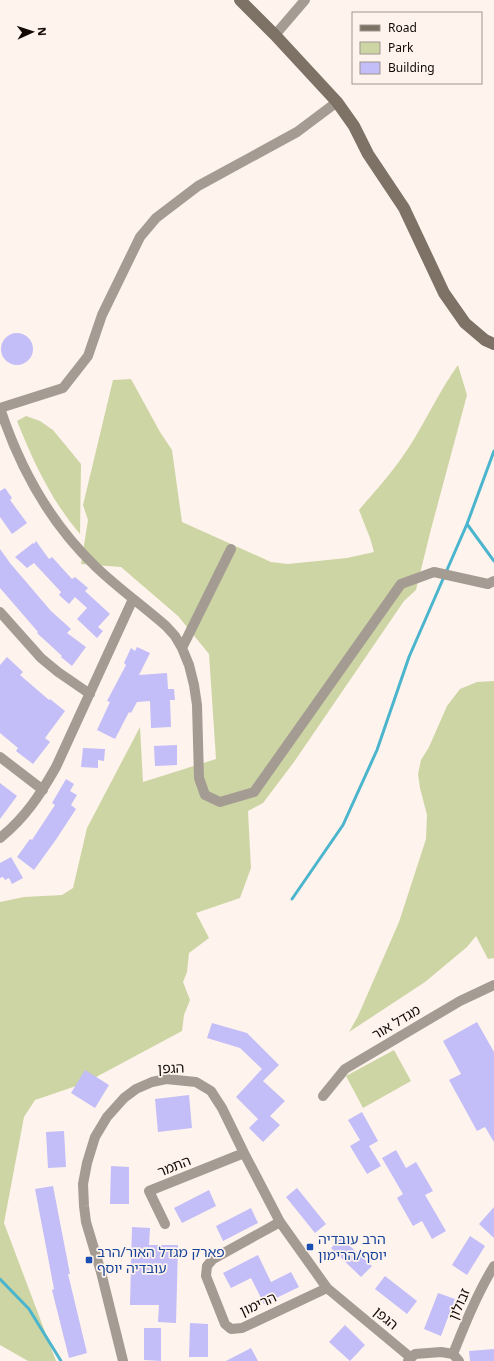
<svg xmlns="http://www.w3.org/2000/svg" width="494" height="1361" font-family="'Noto Sans','Noto Sans Hebrew',sans-serif">
  <style>
    .green { fill: #ced5a4 }
    .lines { fill: none; stroke-linecap: round; stroke-linejoin: round }
    .stream { stroke: #4ab5cd; stroke-width: 3 }
    .building { fill: #c3bdf8 }
    .street { stroke: #a49c93; stroke-width: 10 }
    .secondary { stroke: #7d7265; stroke-width: 12 }
    .transit-dot { fill: #1a4fb4; stroke: #fef3ed; stroke-width: 1.5 }
    .labels { text-anchor: middle; stroke-width: 3.5; stroke-linejoin: round; paint-order: stroke }
    .street-label { font-size: 14px; fill: #120905; stroke: #fef3ed }
    .transit-label { font-size: 14px; fill: #164399; stroke: #fef3ed; text-anchor: start }
  </style>
  <rect width="100%" height="100%" fill="#fef3ed"/>
  <!-- green -->
  <path class="green" d="M458 365 467 395 430 533 416 590 404 601 294 762 263 803 248 811 251 868 240 898 196 913 209 938 189 953 187 972 183 982 190 1000 184 1015 182 1031 85 1083 35 1100 24 1117 4 1223 56 1361H28L0 1345V902L24 897 62 895 73 888 87 828 140 727 143 782 216 759 209 654 178 616 121 567 81 564 88 520 83 505 113 380 131 379 160 432 172 450 182 522 271 562 288 564 347 558 374 552 370 538 359 510C377 489 396 468 411 444 427 418 440 390 458 365Z
    M26 416 40 421 53 430 81 464 80 534C51 500 34 463 17 421Z
    M494 681V958L488 959 476 936 467 947 425 982 349 1032 358 1016 399 922 426 839 427 815 420 788 418 774 421 760 429 747 447 706 460 689 477 682Z
    M394 1050 411 1081 363 1108 346 1076Z"/>
  <g class="lines">
    <!-- stream -->
    <path class="stream" d="M467 524 494 561
      M292 899 343 825 377 750 409 657 467 524 494 451
      M0 1279 29 1309 61 1361"/>
  </g>
  <!-- building -->
  <path class="building" d="M1 349a16 16 0 1 1 32 0a16 16 0 1 1-32 0Z
    M5 488 12 498 10 500 27 523 12 534 0 517V491Z
    M36 541 49 559 52 557 72 579 75 577 88 588 85 591 110 614 98 627 103 631 97 638 77 619 87 608 75 597 69 604 59 595 61 592 34 563 27 568 15 557 33 543 34 544Z
    M0 549 10 563 51 611 71 629 67 633 86 647 72 666 61 657 62 656 37 633 38 632 0 588Z
    M137 647 150 653 139 675 167 673 168 689H174L175 700H170L171 727 151 728 150 701 137 702 131 713 129 712 115 739 97 730 110 702 107 701 126 665 124 663 131 648 135 651Z
    M7 657 23 672 20 675 49 700 50 699 65 711 45 738 50 742 33 764 16 751 18 748 0 733V665Z
    M177 745V765L155 766 154 746Z
    M83 748 105 749 104 761 98 760V768L81 767Z
    M66 779 74 784 70 791 77 795 71 805 76 809 55 841 34 870 17 857 30 839 32 840 55 805 52 803Z
    M0 783 17 796 0 819Z
    M11 857 23 878 12 884 9 878 5 880 3 877 0 878V863Z
    M477 1022 494 1052V1142L485 1127 477 1131 449 1080 461 1074 443 1041Z
    M212 1023 247 1033 279 1065 263 1081 285 1101 270 1116 280 1125 263 1142 249 1128 258 1119 236 1097 262 1069 240 1048 207 1038Z
    M85 1070 109 1085 95 1108 71 1093Z
    M189 1095 192 1128 158 1132 155 1099Z
    M362 1112 378 1141 369 1146 381 1166 367 1174 350 1146 360 1140 348 1120Z
    M64 1131 66 1167 48 1168 46 1132Z
    M396 1150 406 1168 416 1162 433 1191 425 1195 446 1231 432 1239 422 1221 413 1226 397 1198 403 1194 382 1158Z
    M111 1166 129 1167V1204H110Z
    M53 1186 70 1274H68L87 1353 69 1358 52 1290 54 1289 35 1189Z
    M297 1188 326 1224 315 1233 286 1197Z
    M209 1190 216 1206 182 1223 174 1208Z
    M494 1207V1238L479 1224Z
    M251 1208 258 1223 223 1241 216 1226Z
    M132 1227 150 1228 149 1245H178L176 1323 158 1322 159 1305H130Z
    M470 1236 485 1246 467 1275 452 1265Z
    M341 1238 372 1266 361 1277 331 1248Z
    M258 1255 271 1282 291 1272 299 1287 264 1304 251 1278 231 1288 223 1273Z
    M385 1276 417 1301 407 1314 375 1289Z
    M438 1293 455 1299 441 1336 424 1329Z
    M190 1323 208 1324V1357H189Z
    M345 1325 365 1345 350 1361 329 1342Z
    M144 1328H161V1361L144 1360Z
    M251 1348 258 1361H226Z
    M494 1349V1361H470L469 1351Z"/>
  <g class="lines">
    <!-- street -->
    <path class="street" d="M275 35 305 0
      M0 408 63 388 88 356 102 315 140 237 156 218 198 186 297 132 337 102
      M0 408C20 469 50 523 96 567 118 588 143 606 166 626L175 636 182 648
      M231 549 182 648 189 665 194 685 197 705 199 778 205 795 220 802 254 792 401 584 434 572 488 584 494 581
      M0 612 41 658 58 672 90 694
      M0 757 43 790
      M0 838C25 818 40 795 56 767L133 599
      M323 1096 345 1069 460 1001 494 985
      M280 1222 213 1259 207 1266 206 1276 225 1324 231 1329 242 1328 327 1288
      M165 1224 149 1191 244 1153
      M453 1354C465 1324 477 1294 494 1266
      M123 1361 101 1272 86 1222 84 1206 83 1184 87 1163 95 1137 107 1117 124 1098 136 1089 152 1082 166 1079 196 1082 211 1091 222 1108 244 1153 280 1222 327 1288 410 1357
      M408 1361 415 1354 441 1352 453 1354 459 1361"/>
    <!-- secondary -->
    <path class="secondary" d="M240 0 275 35 337 102 354 126 368 154 404 208 444 293 465 323 485 340 494 344"/>
  </g>
  <!-- markers -->
  <g class="transit-dot">
    <rect x="306" y="1243" width="8" height="8" rx="2"/>
    <rect x="85" y="1256" width="8" height="8" rx="2"/>
  </g>
  <g class="labels">
    <!-- street labels -->
    <g class="street-label">
      <text transform="translate(396 1022) rotate(-31)" y="5">מגדל אור</text>
      <text transform="translate(171 1068) rotate(-2)" y="5">הגפן</text>
      <text transform="translate(174 1166) rotate(-22)" y="5">התמר</text>
      <text transform="translate(258 1304) rotate(-24)" y="5">הרימון</text>
      <text transform="translate(459 1304) rotate(-66)" y="5">זבולון</text>
      <text transform="translate(386 1318) rotate(40)" y="5">הגפן</text>
    </g>
    <!-- transit labels -->
    <g class="transit-label">
      <text x="318" y="1244">הרב עובדיה<tspan x="318" dy="16">יוסף/הרימון</tspan></text>
      <text x="97" y="1257">פארק מגדל האור/הרב<tspan x="97" dy="16">עובדיה יוסף</tspan></text>
    </g>
  </g>
  <!-- legend -->
  <rect x="352" y="12" width="130" height="72" fill="#fef3ed" stroke="#a09590"/>
  <rect x="360" y="25" width="20" height="6" fill="#7d7265" stroke="#a09590"/>
  <text x="388" y="32" font-size="12" fill="#120905">Road</text>
  <rect x="360" y="42" width="20" height="12" fill="#ced5a4" stroke="#a09590"/>
  <text x="388" y="52" font-size="12" fill="#120905">Park</text>
  <rect x="360" y="62" width="20" height="12" fill="#c3bdf8" stroke="#a09590"/>
  <text x="388" y="72" font-size="12" fill="#120905">Building</text>
  <!-- north arrow -->
  <g transform="translate(32 32) rotate(87)" stroke="#fef3ed" stroke-width="3" paint-order="stroke">
  <path d="M0-3L7 15L0 10L-7 15Z" fill="#120905"/>
  <text y="-6" font-size="11" font-weight="bold" text-anchor="middle" fill="#120905">N</text>
  </g>
</svg>
